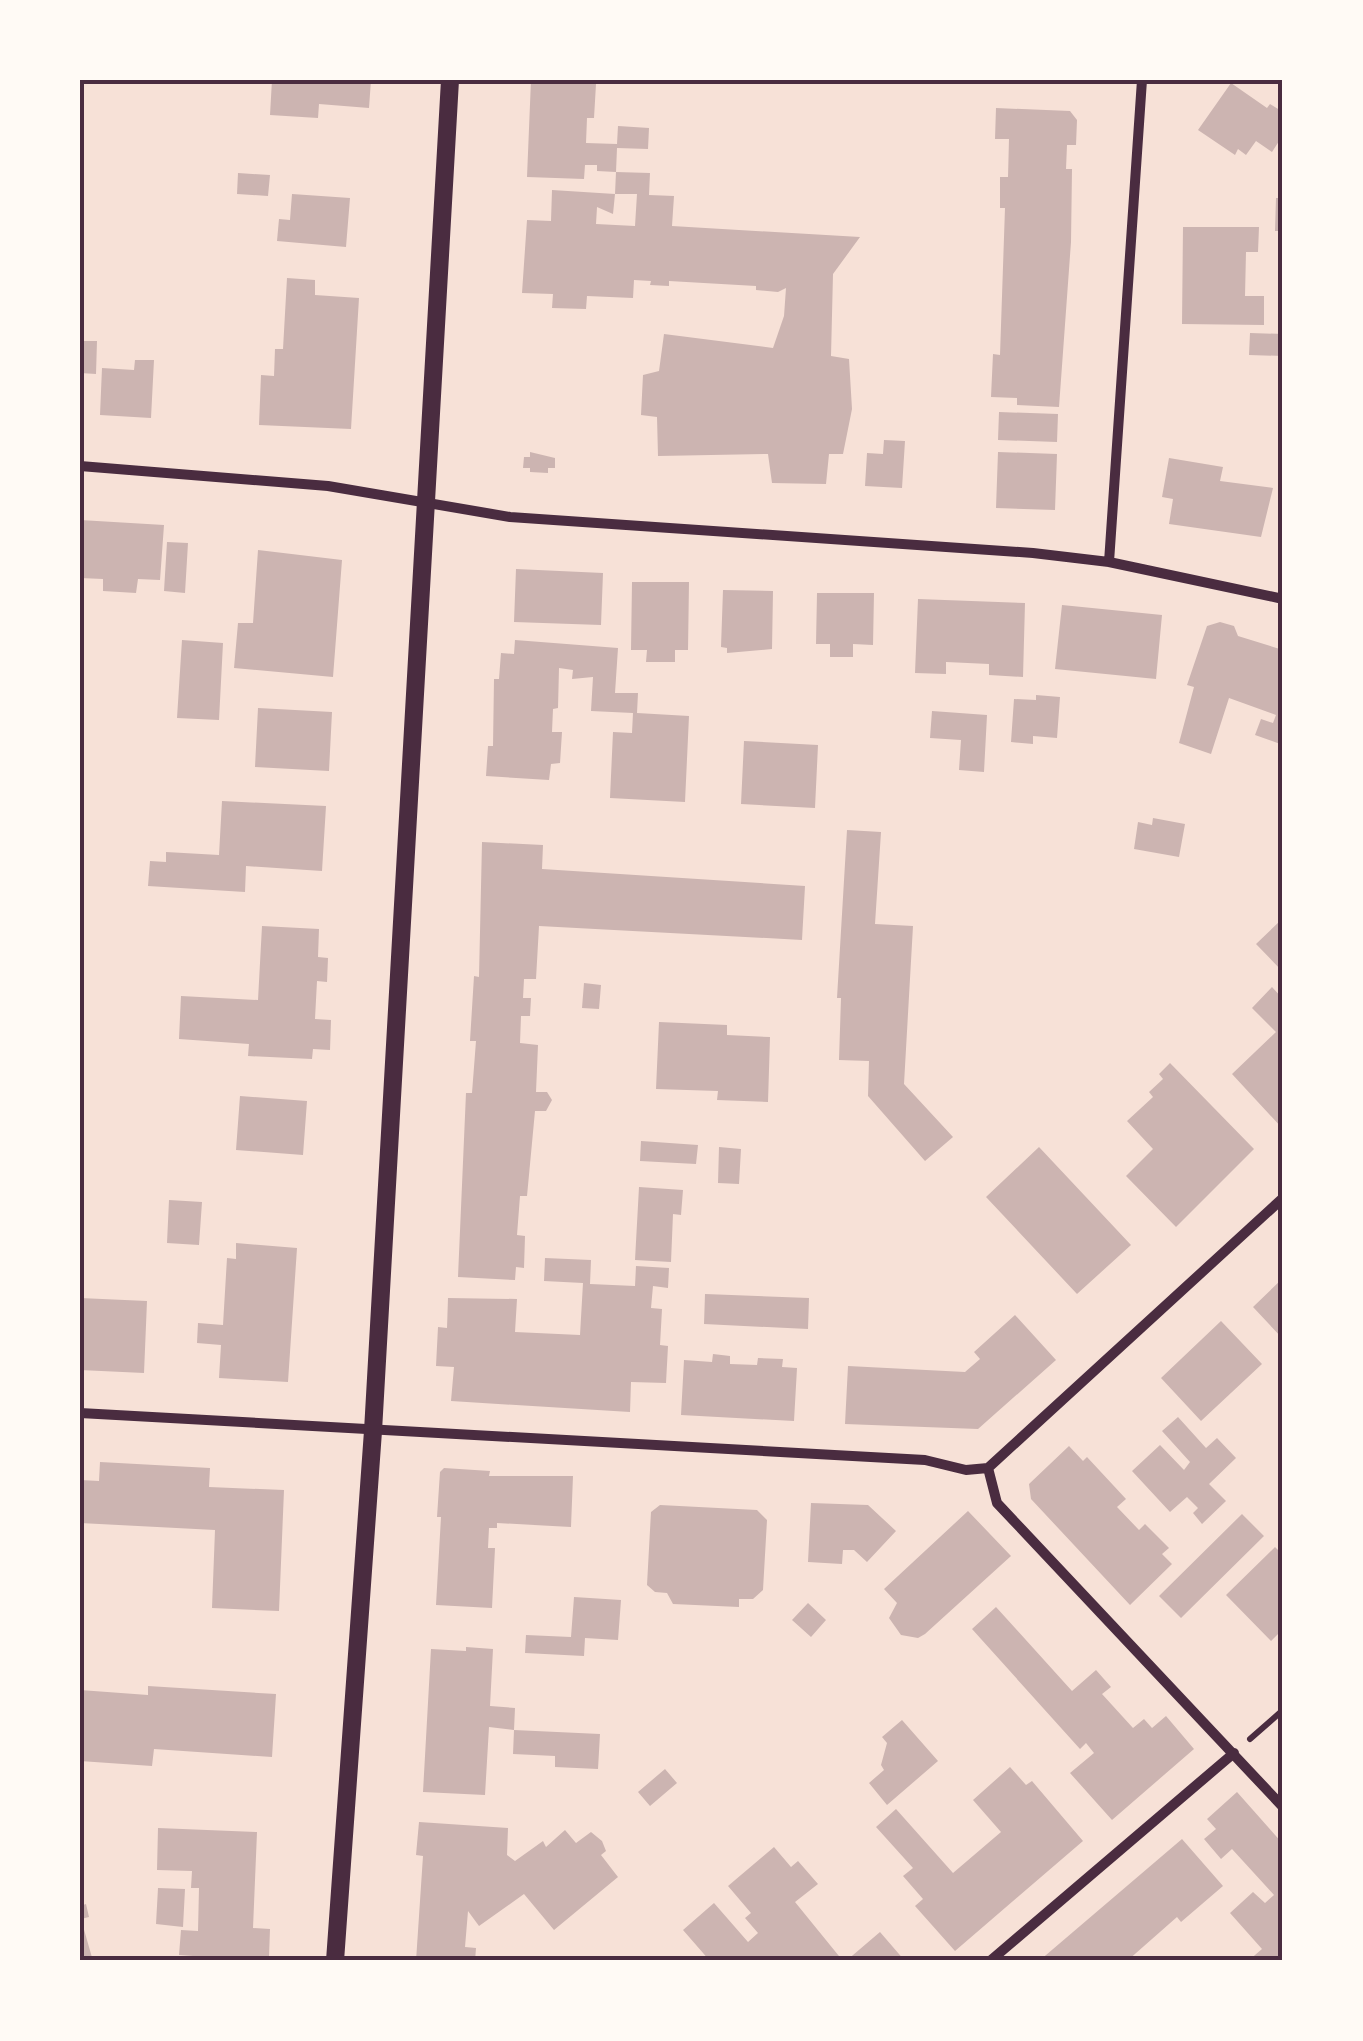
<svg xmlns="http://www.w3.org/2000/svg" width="1363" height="2041" font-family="Signika,sans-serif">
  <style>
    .building { fill: #ccb4b1 }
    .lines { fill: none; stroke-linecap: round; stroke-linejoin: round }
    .path { stroke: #4a2c40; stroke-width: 6 }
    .minor { stroke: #4a2c40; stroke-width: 10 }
    .tertiary { stroke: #4a2c40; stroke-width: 18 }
    .neatline { fill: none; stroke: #4a2c40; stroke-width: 4 }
  </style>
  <rect width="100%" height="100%" fill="#f7e1d7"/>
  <!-- building -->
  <path class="building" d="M272 80H371L369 108 319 104 318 118 270 115Z
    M531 80H591L596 84 594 118H587L586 143 617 144 618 126 649 128 648 149 617 148 616 172 597 171V165H585L584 179 527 177Z
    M1231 83 1267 108 1270 104 1283 112V135L1272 152 1256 141 1246 155 1238 149 1235 155 1198 130Z
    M996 108 1070 111 1077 120 1076 145H1067L1066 169H1072L1071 242 1059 407 1017 405V398L991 397 993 354 1000 355 1005 208H1000V177H1008L1009 139H995Z
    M616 172 650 173 649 195 674 196 672 226 860 237 833 274 831 356 849 359 852 409 843 454H829L826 484 772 483 768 454 658 456 657 417 641 415 643 375 659 371 664 334 773 348 784 316 786 288 778 292 756 290V286L669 281V286L650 285 651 281 634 280 633 298 587 296 586 309 552 308 553 294 522 293 527 220 551 221 552 190 615 194 613 214 597 207 596 224 635 226 637 194H615Z
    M238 173 270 175 268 196 237 194Z
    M292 194 350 198 346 247 277 241 279 219 290 220Z
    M1276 198H1283V231H1275Z
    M1183 227H1259L1258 252H1246L1245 296H1264V325L1182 324Z
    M287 278 315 280V295L359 298 351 429 259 425 261 375 274 376 275 349H283Z
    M1250 333 1283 334V356L1249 355Z
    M80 341H97L96 374 80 373Z
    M135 360H154L151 418 100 415 102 368 134 370Z
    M999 412 1058 414 1057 442 998 440Z
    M884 440 905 441 902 488 865 486 867 453 883 454Z
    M530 452 555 458V468H548V473L530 472V468H523L524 457H530Z
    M998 452 1057 454 1055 510 996 508Z
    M1169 458 1223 467 1220 481 1273 488 1261 537 1169 524 1173 499 1162 497Z
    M80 520 164 525 160 580 138 579 136 593 103 591V579L80 578Z
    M167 542 188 543 185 593 164 591Z
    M258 550 342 560 333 677 234 668 238 623H253Z
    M516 569 603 573 601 625 514 622Z
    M632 582H689L688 650H675V662H646L647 650H631Z
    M723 590 773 591 772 649 727 653V648L721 647Z
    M817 593H874L873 645 853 644V657H830V644H816Z
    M918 599 1025 603 1023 677 989 675V664L946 662V674L915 673Z
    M1062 605 1162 615 1156 679 1055 669Z
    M1220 622 1234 626 1238 636 1283 650V745L1255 735 1261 719 1273 723 1276 715 1229 698 1211 754 1179 743 1194 687 1187 685 1207 626Z
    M182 640 223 643 219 720 177 718Z
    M515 640 618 648 615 693H638L637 713 689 716 685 802 610 798 613 732 632 733 633 713 591 711 593 677 572 679 573 670 559 668 558 708 553 709 552 732H562L560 763 551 764 549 780 486 776 488 746H493L494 679H499L501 653 514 654Z
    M1036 695 1060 697 1057 738 1033 736V744L1011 742 1014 699 1036 700Z
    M258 708 332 712 329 771 255 767Z
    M932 711 987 715 984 772 959 770 961 740 930 738Z
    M744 741 818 745 815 808 741 804Z
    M222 801 326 806 322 871 246 866 245 892 148 886 150 861 166 862V852L219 855Z
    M1153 818 1185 824 1179 857 1134 849 1138 822 1152 825Z
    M847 830 881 832 875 924 913 926 904 1084 953 1137 925 1161 868 1096 869 1061 839 1060 841 998H837Z
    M482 842 543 845 542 869 805 886 802 940 539 926 536 979H524L523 998H531L530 1016H521L520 1043 538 1045 536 1092H547L552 1100 546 1111H535L527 1196H520L517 1235 525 1236 524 1268 516 1267 515 1280 458 1277 466 1093H472L476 1041H470L474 976 479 977Z
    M1281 920 1283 922V972L1256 944Z
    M262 926 319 929 318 957 328 958 327 982 317 981 315 1019 331 1020 330 1050 313 1049 312 1059 248 1056 249 1044 179 1039 181 996 258 1000Z
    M584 983 601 985 599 1009 582 1008Z
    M1272 987 1283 999V1129L1232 1074 1276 1032 1252 1008Z
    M659 1022 727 1025V1035L770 1037 768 1102 717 1100 718 1091 656 1089Z
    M1170 1063 1254 1149 1176 1227 1126 1176 1153 1149 1127 1121 1153 1097 1149 1092 1163 1079 1159 1074Z
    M240 1096 307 1101 303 1155 236 1150Z
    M641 1141 698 1145 696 1164 640 1161Z
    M719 1147 741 1149 739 1184 718 1183Z
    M1039 1147 1131 1245 1077 1294 986 1197Z
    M639 1187 683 1190 681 1215 673 1214 671 1262 635 1260Z
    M169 1200 202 1202 199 1245 167 1243Z
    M236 1243 297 1248 288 1382 219 1378 221 1345 197 1343 198 1323 223 1325 227 1258 236 1259Z
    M545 1258 591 1260 590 1284 635 1286 636 1266 669 1268 668 1288 653 1286 651 1308 662 1309 660 1345 668 1346 666 1383 631 1382 630 1412 451 1401 454 1367 436 1366 438 1327 447 1328 448 1298 517 1299 515 1332 580 1335 583 1283 544 1281Z
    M1283 1278V1339L1253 1307Z
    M705 1294 809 1298 808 1329 704 1324Z
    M80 1298 147 1301 144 1373 80 1370Z
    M1015 1315 1056 1360 978 1429 845 1424 848 1366 965 1372 980 1359 974 1352Z
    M1221 1321 1262 1364 1201 1421 1161 1378Z
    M713 1354 730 1356V1364L757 1365 758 1358 783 1359 782 1367 797 1368 794 1421 681 1415 684 1360 712 1362Z
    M1178 1417 1206 1448 1217 1438 1236 1458 1209 1484 1226 1501 1202 1524 1193 1513 1198 1508 1187 1497 1170 1512 1132 1471 1160 1445 1184 1470 1190 1462 1162 1431Z
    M1069 1446 1083 1461 1087 1457 1126 1499 1117 1507 1139 1530 1145 1524 1169 1548 1162 1554 1172 1564 1130 1605 1031 1499 1029 1484Z
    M100 1462 210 1468 209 1487 284 1490 279 1611 212 1608 215 1530 80 1523V1480L99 1481Z
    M444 1468 490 1471 489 1476H573L571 1527 497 1523V1528H489L488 1548H495L492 1608 436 1605 441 1517H437L440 1472Z
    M811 1503 868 1505 896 1531 867 1562 854 1550H843L842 1564 808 1562Z
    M660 1505 757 1510 767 1520 763 1590 753 1599H739V1607L673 1604 667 1593 655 1592 647 1585 651 1512Z
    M968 1511 1011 1556 925 1634 918 1638 901 1635 889 1618 897 1603 884 1589Z
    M1242 1514 1264 1536 1181 1618 1159 1596Z
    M1275 1547 1283 1555V1629L1271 1641 1226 1595Z
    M574 1597 621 1600 618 1640 585 1638 584 1656 525 1653 526 1635 571 1637Z
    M808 1603 826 1620 811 1637 792 1620Z
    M996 1607 1072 1691 1096 1670 1111 1687 1102 1694 1133 1728 1144 1719 1152 1728 1166 1716 1194 1749 1112 1820 1070 1773 1094 1753 1086 1743 1080 1749 972 1629Z
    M466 1647 493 1649 490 1706 515 1708 514 1730 600 1734 598 1769 555 1767V1756L513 1754 514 1730 489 1727 485 1795 423 1792 431 1649 466 1651Z
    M148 1686 276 1694 272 1757 154 1749 152 1766 80 1761V1690L148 1695Z
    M902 1720 938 1761 887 1805 869 1783 884 1770 881 1765 887 1743 882 1737Z
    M1010 1767 1026 1785 1032 1781 1083 1841 955 1951 915 1906 923 1899 903 1876 913 1868 876 1827 896 1809 953 1873 1001 1832 973 1800Z
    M665 1769 677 1783 650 1806 638 1792Z
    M1237 1792 1283 1844V1961H1248L1262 1949 1230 1913 1253 1892 1265 1903 1274 1895 1232 1849 1221 1859 1204 1839 1216 1829 1207 1819Z
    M419 1822 508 1828 507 1855 515 1861 543 1841 546 1847 565 1830 576 1843 591 1832 602 1841 606 1851 601 1855 618 1877 554 1930 524 1894 479 1926 468 1911 465 1947 476 1948 475 1961H416L423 1856 416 1855Z
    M158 1828 257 1832 253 1928 270 1929 269 1957 193 1961V1956L179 1955 181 1930 198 1931 199 1888H191L192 1871 157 1870Z
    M1182 1839 1223 1886 1181 1922 1177 1917 1127 1961H1039Z
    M774 1847 791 1867 798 1861 818 1884 795 1902 843 1961H710L683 1930 714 1903 748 1942 758 1933 745 1918 751 1913 728 1886Z
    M158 1888 185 1889 183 1927 156 1924Z
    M86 1904 89 1917 81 1919 93 1961H80V1906Z
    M880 1932 905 1961H846Z"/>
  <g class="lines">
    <!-- path -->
    <path class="path" d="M1250 1739 1283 1710"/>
    <!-- minor -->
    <path class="minor" d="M80 466 328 486 510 517 1033 553 1109 562 1283 599
      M1109 562 1142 80
      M80 1413 925 1460 966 1470 988 1468 997 1503 1283 1807
      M988 1468 1283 1198
      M990 1961 1234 1753"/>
    <!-- tertiary -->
    <path class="tertiary" d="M335 1961 373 1431 450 80"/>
  </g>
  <!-- border -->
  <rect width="1363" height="2041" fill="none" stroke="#fffaf5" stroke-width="165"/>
  <rect x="82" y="82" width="1198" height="1876" class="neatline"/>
</svg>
